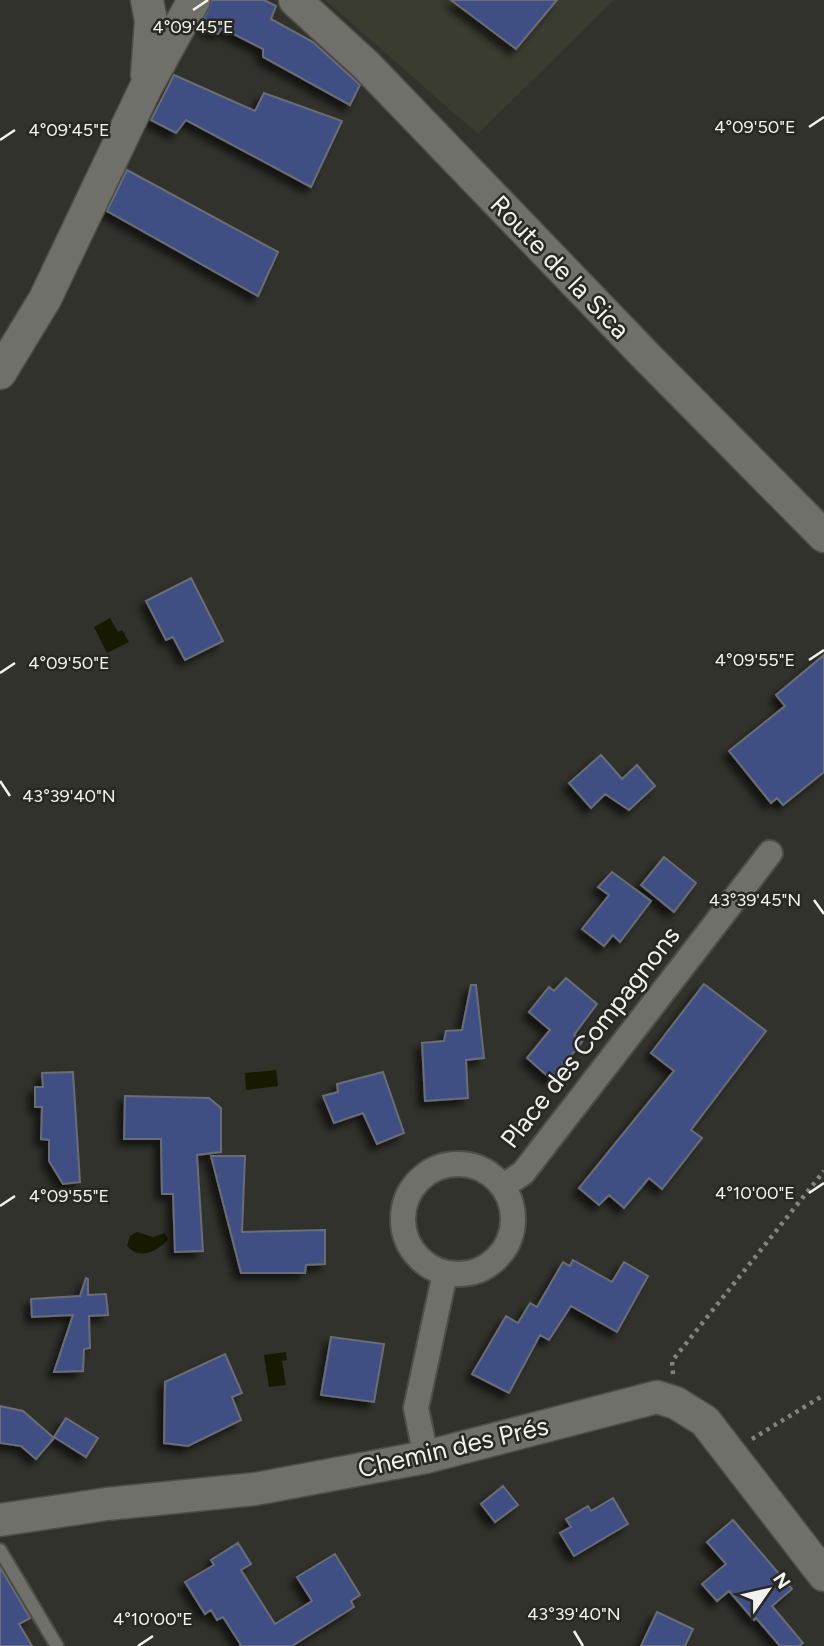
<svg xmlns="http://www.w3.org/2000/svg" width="824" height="1646" font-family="Figtree,sans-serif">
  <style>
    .built { fill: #3b3c30 }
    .water { fill: #171900 }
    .building { fill: #3f5083; stroke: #6a6d74; stroke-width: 2; filter: url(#shadow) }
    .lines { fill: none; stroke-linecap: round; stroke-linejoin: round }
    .service-casing { stroke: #4d4e49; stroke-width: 16 }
    .minor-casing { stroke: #4d4e49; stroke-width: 28 }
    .tertiary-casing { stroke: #4d4e49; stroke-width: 35 }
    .path { stroke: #83847f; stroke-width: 4.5; stroke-dasharray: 3.5 5; stroke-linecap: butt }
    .service { stroke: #6f7069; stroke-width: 12 }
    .minor { stroke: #6f7069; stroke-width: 24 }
    .tertiary { stroke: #6f7069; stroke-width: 32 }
    .ticks { fill: none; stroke: #f2f3ef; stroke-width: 2.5 }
    .labels { text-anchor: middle; stroke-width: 5; stroke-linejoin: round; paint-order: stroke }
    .street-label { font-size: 26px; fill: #f2f3ef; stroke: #272822 }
    .ticks-label { font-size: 18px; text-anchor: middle; fill: #f2f3ef; stroke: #272822; stroke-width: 5; stroke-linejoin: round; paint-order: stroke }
  </style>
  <defs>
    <filter id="shadow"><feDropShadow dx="-6" dy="6" stdDeviation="3.5" flood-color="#0009"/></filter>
  </defs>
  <rect width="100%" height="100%" fill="#31322b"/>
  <!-- built -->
  <path class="built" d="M325 0H614L478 134Z"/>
  <!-- water -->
  <path class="water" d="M110 618 118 632 122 630 129 642 107 653 94 627Z
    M276 1070 278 1086 246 1090 245 1073Z
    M137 1232 153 1237 165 1233 168 1240C156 1252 140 1260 127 1246L130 1236Z
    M286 1352 287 1360 282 1361 286 1385 269 1387 264 1355Z"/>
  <!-- building -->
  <path class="building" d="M212 0H264L276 6 271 19 313 42 360 85 350 105 263 57V49L222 28 218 34 201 25Z
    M451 0H557L516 49Z
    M174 75 255 111 264 93 342 121 311 187 186 120 176 133 151 120Z
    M127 170 278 252 258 296 107 211Z
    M191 578 223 641 185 660 173 637 166 640 146 601Z
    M824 655V772L783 805 777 798 771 803 729 751 785 706 776 695Z
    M601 755 622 779 637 765 655 786 629 810 605 794 591 808 569 783Z
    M664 857 696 883 674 912 641 885Z
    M612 872 651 901 620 942 613 935 604 946 582 929 609 895 598 887Z
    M566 978 597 1004 574 1035 582 1042 552 1080 527 1058 550 1030 529 1012 549 987 554 991Z
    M704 984 766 1031 691 1130 702 1138 662 1189 649 1178 624 1208 609 1195 599 1205 579 1188 674 1071 651 1053Z
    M471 985H476L484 1058 466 1060 468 1098 425 1101 422 1043 444 1041 446 1031 462 1030Z
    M73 1072 80 1182 63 1184 49 1161V1140L41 1139 42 1107H35V1087H43L42 1073Z
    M383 1072 404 1133 377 1144 363 1113 334 1123 323 1096 338 1092 337 1084Z
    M125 1096 209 1098 221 1108V1152L197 1155 203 1251 175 1252 173 1194H162L161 1139H124Z
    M211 1156H245L242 1232 325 1230V1264L306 1265 305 1273H241Z
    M573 1260 612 1282 624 1262 648 1276 617 1332 571 1306 549 1340 540 1335 509 1393 472 1374 506 1316 518 1323 530 1303 537 1307 563 1262 570 1266Z
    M86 1278 88 1279V1295L106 1294 108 1315 89 1316 90 1348 84 1349 83 1371 54 1372 73 1315 32 1317 31 1299 80 1296Z
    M331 1337 384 1344 374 1402 321 1395Z
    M225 1354 242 1393 232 1397 241 1420 188 1446 164 1443 165 1382Z
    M0 1406 23 1411 54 1438 36 1459 21 1446 0 1443Z
    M66 1418 98 1438 86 1457 54 1437Z
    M503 1486 518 1505 495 1522 481 1504Z
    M613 1498 628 1524 574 1556 560 1533 571 1527 566 1519 588 1506 591 1511Z
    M733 1520 792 1589 772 1606 803 1643 799 1646H780L756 1618 754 1620 729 1591 717 1601 702 1584 726 1564 707 1542Z
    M238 1543 251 1564 241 1570 275 1624 312 1601 297 1577 335 1554 360 1595 351 1601 354 1607 292 1646H239L241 1645 223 1617 217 1620 211 1610 205 1614 185 1582 214 1565 211 1560Z
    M0 1567 30 1618 19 1624 32 1646H0Z
    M657 1612 693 1629 685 1646H641Z"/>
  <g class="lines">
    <!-- service casing -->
    <g class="service-casing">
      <path id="service" d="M0 1550 57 1646"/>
    </g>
    <!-- minor casing -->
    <g class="minor-casing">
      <path id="minor" d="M403 1219a55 55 0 1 1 110 0a55 55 0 1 1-110 0Z
        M503 1186 523 1173 770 853
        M426 1457 416 1408 445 1273"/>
    </g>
    <!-- tertiary casing -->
    <g class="tertiary-casing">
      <path id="tertiary" d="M147 0 151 21 147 75
        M295 0 366 65 645 355 824 536
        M0 373 45 299 146 87 194 0
        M0 1520 107 1504 255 1489 426 1457 657 1397 676 1403 705 1421 824 1575"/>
    </g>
    <!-- path -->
    <path class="path" d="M673 1374 672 1361 824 1171
      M752 1439 824 1395"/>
    <!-- service -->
    <use href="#service" class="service"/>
    <!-- minor -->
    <use href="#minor" class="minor"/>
    <!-- tertiary -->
    <use href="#tertiary" class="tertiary"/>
  </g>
  <!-- ticks -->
  <path class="ticks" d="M193 10 208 0M809 127 824 117M0 140 15 130M809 660 824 650M0 673 15 663M0 781 10 796M814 900 824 914M809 1193 824 1183M0 1206 15 1196M574 1631 583 1646M138 1646 153 1636"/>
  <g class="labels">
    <!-- street labels -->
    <g class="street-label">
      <text transform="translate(560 267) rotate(46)" y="9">Route de la Sica</text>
      <text transform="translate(590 1037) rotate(-52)" y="9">Place des Compagnons</text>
      <text transform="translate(453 1447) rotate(-13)" y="9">Chemin des Prés</text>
    </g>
  </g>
  <g class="ticks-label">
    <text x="193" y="33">4°09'45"E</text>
    <text x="755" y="133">4°09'50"E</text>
    <text x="69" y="136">4°09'45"E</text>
    <text x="755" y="666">4°09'55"E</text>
    <text x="69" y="669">4°09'50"E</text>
    <text x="69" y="802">43°39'40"N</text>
    <text x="755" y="906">43°39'45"N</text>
    <text x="755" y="1199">4°10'00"E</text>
    <text x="69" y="1202">4°09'55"E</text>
    <text x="574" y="1620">43°39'40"N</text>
    <text x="153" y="1625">4°10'00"E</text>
  </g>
  <!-- north arrow -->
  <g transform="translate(768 1590) rotate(56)" stroke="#272822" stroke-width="5" paint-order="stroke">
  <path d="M0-5L12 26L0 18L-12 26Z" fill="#f2f3ef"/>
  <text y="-10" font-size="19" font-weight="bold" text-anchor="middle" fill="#f2f3ef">N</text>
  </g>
</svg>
